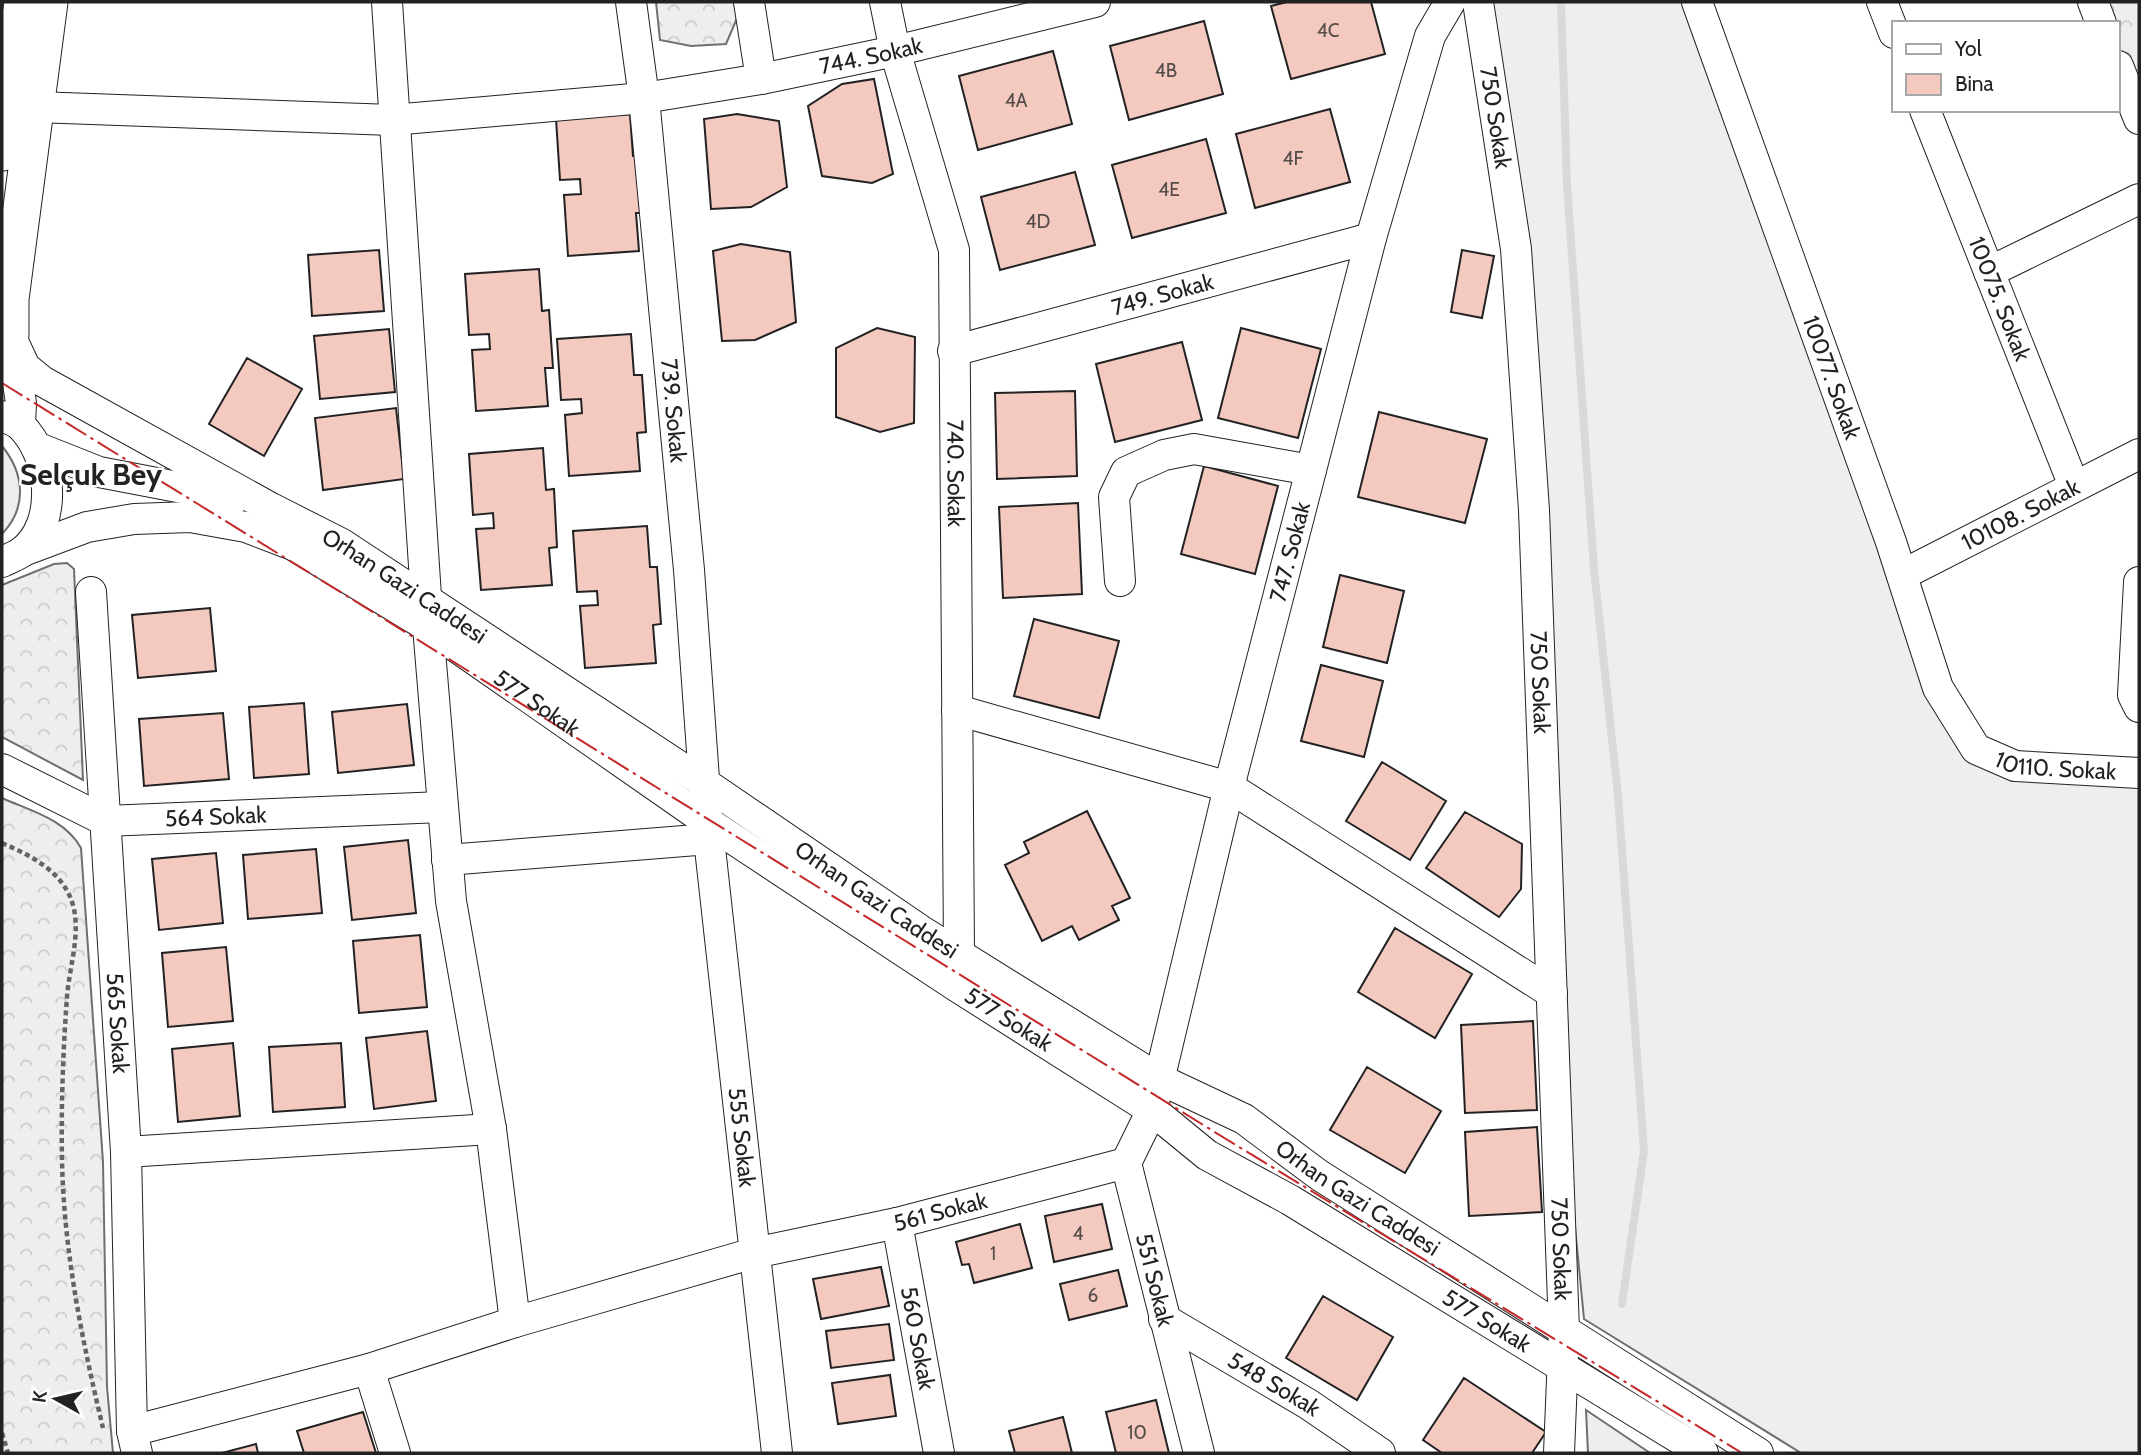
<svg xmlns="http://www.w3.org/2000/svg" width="2141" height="1455" font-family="Cabin,sans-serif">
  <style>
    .grass { fill: #eee; stroke: #6f6f6f; stroke-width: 2 }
    .forest { fill: url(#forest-crowns); stroke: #6f6f6f; stroke-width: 2 }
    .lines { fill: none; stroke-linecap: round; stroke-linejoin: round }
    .stream { stroke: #d9d9d9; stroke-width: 8 }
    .building { fill: #f3c9c0; stroke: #222; stroke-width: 2 }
    .minor-casing { stroke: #222; stroke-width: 32 }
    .major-casing { stroke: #222; stroke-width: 39 }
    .path { stroke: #646464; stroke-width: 4.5; stroke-dasharray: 5 3.5; stroke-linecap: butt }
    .minor { stroke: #fff; stroke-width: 30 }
    .major { stroke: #fff; stroke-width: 37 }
    .power { stroke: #c62828; stroke-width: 2; stroke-dasharray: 24 5 3.5 5; stroke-linecap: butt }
    .labels { text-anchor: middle; stroke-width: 5; stroke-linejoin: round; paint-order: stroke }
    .number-label { font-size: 19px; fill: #564c4a }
    .street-label { font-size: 23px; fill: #222; stroke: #fff }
    .district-label { font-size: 30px; font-weight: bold; fill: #222; stroke: #fff }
  </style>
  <defs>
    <pattern id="forest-crowns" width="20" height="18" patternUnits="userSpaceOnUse" patternTransform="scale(1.75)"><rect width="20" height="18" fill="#eee"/><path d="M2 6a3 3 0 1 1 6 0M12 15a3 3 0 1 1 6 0" fill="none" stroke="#ccc"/></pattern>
  </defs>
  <rect width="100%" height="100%" fill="#fff"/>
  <!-- grass -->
  <path class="grass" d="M1478 2H1697L1976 749 2139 782V1453H1801L1584 1319 1552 993 1534 510Z
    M2 446C24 473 28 507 2 534Z
    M1586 1410 1650 1453H1588Z"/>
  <!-- forest -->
  <path class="forest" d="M656 2H744L726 44 691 46 660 40Z
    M2100 2H2139V97L2118 46V23H2109Z
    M67 563 74 569 83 780 2 737V585L54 564Z
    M2 798C31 811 65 819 81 848L103 1162 107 1387 113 1453H2Z"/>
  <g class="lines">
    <!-- stream -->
    <path class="stream" d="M1561 2 1567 184 1594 569 1618 796 1644 1151 1622 1304"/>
  </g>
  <!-- building -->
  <path class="building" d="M1287 2H1371L1385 54 1291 79 1271 6Z
    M1204 21 1223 94 1129 120 1110 46Z
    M1053 51 1072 124 978 150 959 76Z
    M874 79 893 174 872 183 822 176 808 106 842 84Z
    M1330 109 1350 182 1255 208 1236 134Z
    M630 114 633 156 641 155 645 213H636L639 251 568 256 564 195 581 194 580 179 560 180 556 119Z
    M737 114 779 121 787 187 751 207 711 209 704 119Z
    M1206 139 1226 213 1132 238 1112 165Z
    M1075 172 1095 245 1000 270 981 197Z
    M741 244 790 252 796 322 755 340 722 341 713 251Z
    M379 250 384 311 312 316 308 255Z
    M1462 250 1494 256 1482 318 1451 312Z
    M539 269 542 311 549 310 553 368H545L548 406 476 411 472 350 490 349 489 334 469 335 465 274Z
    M877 328 915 337 914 423 880 432 836 417V348Z
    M1241 328 1321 349 1298 438 1218 418Z
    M389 329 395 392 320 399 314 336Z
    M631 334 634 375H642L646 432 637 433 640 471 569 476 565 415 582 413 581 399 561 400 557 339Z
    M1182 342 1202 420 1115 442 1096 364Z
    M247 358 302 389 264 456 209 424Z
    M1075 391 1077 476 997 479 995 393Z
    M396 408 404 479 323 490 315 418Z
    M1379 412 1487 439 1465 523 1358 497Z
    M543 448 546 490 554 489 557 547 549 548 552 585 481 590 476 529 494 528 493 513 473 515 469 454Z
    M1204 466 1278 486 1255 574 1181 554Z
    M1078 503 1082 594 1003 598 999 507Z
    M647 526 650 567H657L661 624 653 625 656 663 585 668 580 606 598 605 597 591 577 592 573 531Z
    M1340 575 1404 591 1387 663 1323 647Z
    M210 608 216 671 138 678 132 615Z
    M1034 619 1119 641 1099 718 1014 696Z
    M1321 665 1383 681 1364 757 1301 741Z
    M304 703 309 774 254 778 249 707Z
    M407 704 414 765 338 773 332 712Z
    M223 713 229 779 144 786 139 719Z
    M1382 762 1446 801 1410 860 1346 821Z
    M1087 811 1130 898 1112 906 1119 920 1079 940 1072 926 1042 941 1005 865 1029 853 1024 842Z
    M1465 812 1522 844 1521 889 1499 917 1426 868Z
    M408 840 416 913 352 920 344 847Z
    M316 849 322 913 248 919 243 855Z
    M216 853 223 923 159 930 152 859Z
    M1395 928 1472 974 1435 1038 1358 992Z
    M420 935 427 1007 359 1013 353 941Z
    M226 947 233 1021 168 1027 162 953Z
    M1533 1021 1537 1110 1465 1113 1461 1025Z
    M427 1031 436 1101 374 1109 366 1038Z
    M233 1043 240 1116 178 1122 172 1049Z
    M341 1043 345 1107 273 1112 269 1047Z
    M1367 1067 1441 1111 1405 1173 1330 1130Z
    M1537 1127 1542 1212 1469 1216 1465 1132Z
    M1102 1204 1112 1249 1054 1262 1045 1216Z
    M1020 1224 1032 1268 974 1283 969 1264 962 1265 956 1242Z
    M881 1267 889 1306 821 1319 813 1279Z
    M1118 1270 1127 1306 1069 1320 1060 1284Z
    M1323 1296 1393 1337 1357 1400 1286 1358Z
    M889 1324 894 1360 831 1368 826 1331Z
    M890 1375 896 1416 838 1424 832 1383Z
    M1464 1378 1546 1432 1532 1453H1442L1423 1440Z
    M1156 1400 1169 1453H1116L1106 1412Z
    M363 1412 376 1453H304L297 1431Z
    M1063 1417 1072 1453H1015L1009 1431Z
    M256 1444 258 1453H222Z"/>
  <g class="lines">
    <!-- minor casing -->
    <g class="minor-casing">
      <g id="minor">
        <path d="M387 2 428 627 451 901 491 1129 515 1322"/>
        <path id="s1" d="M631 2 644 98 689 570 707 821 777 1453"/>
        <path d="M749 2 761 79"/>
        <path id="s2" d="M885 2 895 51 954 250 959 954"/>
        <path id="s3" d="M1478 2 1516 249 1534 510 1564 1330 1559 1453"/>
        <path id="s4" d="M1697 2 1891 542 1938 688 1976 749 2015 766 2139 773"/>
        <path d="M1882 2 1894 33"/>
        <path d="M2093 2 2101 23"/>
        <path d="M2118 66 2139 119"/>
        <path id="s5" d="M36 107 392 120 644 98 761 79 895 51 1095 2"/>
        <path id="s6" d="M1925 110 2074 486"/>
        <path d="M1989 272 2139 199"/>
        <path id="s7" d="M10 335 25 367 42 381 271 508 342 544 709 786 920 930 1159 1079 1244 1119 1319 1175 1758 1453"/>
        <path d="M13 349 21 403 20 425"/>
        <path id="s8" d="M953 351 1371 238"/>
        <path d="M2 416C8 419 16 421 21 426 52 457 59 523 22 552 16 556 8 559 2 562"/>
        <path d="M36 447 99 472 235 498"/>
        <path id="s9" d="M23 551 87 527 134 519 190 517 246 527 293 545 422 623 715 827 956 986 1152 1110 1207 1155 1290 1200 1703 1453"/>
        <path id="s10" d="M1902 575 2139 454"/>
        <path d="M1120 581 1114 497 1126 472 1164 455 1194 449 1311 470"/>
        <path d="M2139 582 2133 695 2139 707"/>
        <path id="s11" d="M91 592 126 1152 132 1431 137 1453"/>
        <path d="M957 710 1229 787 1552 993"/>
        <path id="s12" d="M2 769 106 821 442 807"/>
        <path d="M447 860 709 839"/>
        <path d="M126 1152 491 1129"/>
        <path id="s13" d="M897 1223 939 1453"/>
        <path id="s14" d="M1164 1319 1308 1404 1380 1453"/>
        <path d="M369 1369 395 1453"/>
        <path id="s15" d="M132 1431 369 1369 515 1322 754 1253 897 1223 1126 1163"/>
        <path id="s16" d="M1199 1453 1126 1163 1152 1110 1229 787 1371 238 1430 36 1450 2"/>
      </g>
    </g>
    <!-- major casing -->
    <g class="major-casing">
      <path id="major" d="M2 152 23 2
        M10 335V299L49 2"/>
    </g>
    <!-- path -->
    <path class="path" d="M2 843C30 855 62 871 72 902 82 931 69 968 67 997 63 1051 61 1107 62 1161 64 1252 82 1340 103 1428
      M2 1433 8 1453"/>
    <!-- minor -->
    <use href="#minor" class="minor"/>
    <!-- major -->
    <use href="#major" class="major"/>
    <!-- power -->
    <path class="power" d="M2 383 1226 1139 1742 1453"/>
  </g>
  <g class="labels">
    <!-- number labels -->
    <g class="number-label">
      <text x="1328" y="37">4C</text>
      <text x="1166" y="77">4B</text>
      <text x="1016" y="107">4A</text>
      <text x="1293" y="165">4F</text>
      <text x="1169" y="196">4E</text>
      <text x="1038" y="228">4D</text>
      <text x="1078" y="1240">4</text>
      <text x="993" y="1260">1</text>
      <text x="1093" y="1302">6</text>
      <text x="1137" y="1439">10</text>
    </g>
    <!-- street labels -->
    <g class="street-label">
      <text dy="8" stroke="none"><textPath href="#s5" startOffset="840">744. Sokak</textPath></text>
      <text dy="8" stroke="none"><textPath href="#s3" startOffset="117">750 Sokak</textPath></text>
      <text dy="8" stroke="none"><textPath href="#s8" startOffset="217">749. Sokak</textPath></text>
      <text dy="8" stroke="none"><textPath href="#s6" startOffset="203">10075. Sokak</textPath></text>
      <text dy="8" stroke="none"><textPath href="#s4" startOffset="399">10077. Sokak</textPath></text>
      <text dy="8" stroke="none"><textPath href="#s1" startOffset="411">739. Sokak</textPath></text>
      <text dy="8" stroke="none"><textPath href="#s2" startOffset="481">740. Sokak</textPath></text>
      <text dy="8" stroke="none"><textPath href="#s10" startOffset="133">10108. Sokak</textPath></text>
      <text dy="8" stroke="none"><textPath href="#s16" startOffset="933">747. Sokak</textPath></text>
      <text dy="8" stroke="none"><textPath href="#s7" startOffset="474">Orhan Gazi Caddesi</textPath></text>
      <text dy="8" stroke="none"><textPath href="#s3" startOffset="684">750 Sokak</textPath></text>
      <text dy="8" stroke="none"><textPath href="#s9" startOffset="570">577 Sokak</textPath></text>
      <text dy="8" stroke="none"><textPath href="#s4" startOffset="882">10110. Sokak</textPath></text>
      <text dy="8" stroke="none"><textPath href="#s12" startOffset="226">564 Sokak</textPath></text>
      <text dy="8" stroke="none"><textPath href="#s7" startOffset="1041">Orhan Gazi Caddesi</textPath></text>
      <text dy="8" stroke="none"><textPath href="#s9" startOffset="1138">577 Sokak</textPath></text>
      <text dy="8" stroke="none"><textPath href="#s11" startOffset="432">565 Sokak</textPath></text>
      <text dy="8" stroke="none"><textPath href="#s1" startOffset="1141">555 Sokak</textPath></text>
      <text dy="8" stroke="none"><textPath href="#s7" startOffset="1608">Orhan Gazi Caddesi</textPath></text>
      <text dy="8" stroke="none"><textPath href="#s15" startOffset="838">561 Sokak</textPath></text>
      <text dy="8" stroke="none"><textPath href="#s3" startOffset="1251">750 Sokak</textPath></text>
      <text transform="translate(1155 1280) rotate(76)" y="8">551 Sokak</text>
      <text dy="8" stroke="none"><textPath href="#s9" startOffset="1704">577 Sokak</textPath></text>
      <text dy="8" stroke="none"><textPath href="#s13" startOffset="117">560 Sokak</textPath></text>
      <text dy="8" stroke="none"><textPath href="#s14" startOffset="128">548 Sokak</textPath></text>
    </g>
    <!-- district labels -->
    <g class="district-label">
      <text x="91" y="485">Selçuk Bey</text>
    </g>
  </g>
  <!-- border -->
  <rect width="2141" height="1455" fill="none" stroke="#222222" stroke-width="7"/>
  <!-- legend -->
  <rect x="1892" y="21" width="228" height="91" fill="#ffffff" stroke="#a7a7a7" stroke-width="2"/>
  <rect x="1906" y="44" width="35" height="10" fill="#ffffff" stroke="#a7a7a7" stroke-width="2"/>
  <text x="1955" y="56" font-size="21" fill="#222222">Yol</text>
  <rect x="1906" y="74" width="35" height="21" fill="#f3c9c0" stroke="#a7a7a7" stroke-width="2"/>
  <text x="1955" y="91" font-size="21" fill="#222222">Bina</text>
  <!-- north arrow -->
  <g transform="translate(56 1399) rotate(278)" stroke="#ffffff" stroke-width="5" paint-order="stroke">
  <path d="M0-5L12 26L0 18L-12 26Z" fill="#222222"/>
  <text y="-10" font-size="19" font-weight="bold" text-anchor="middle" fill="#222222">K</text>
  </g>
</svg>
